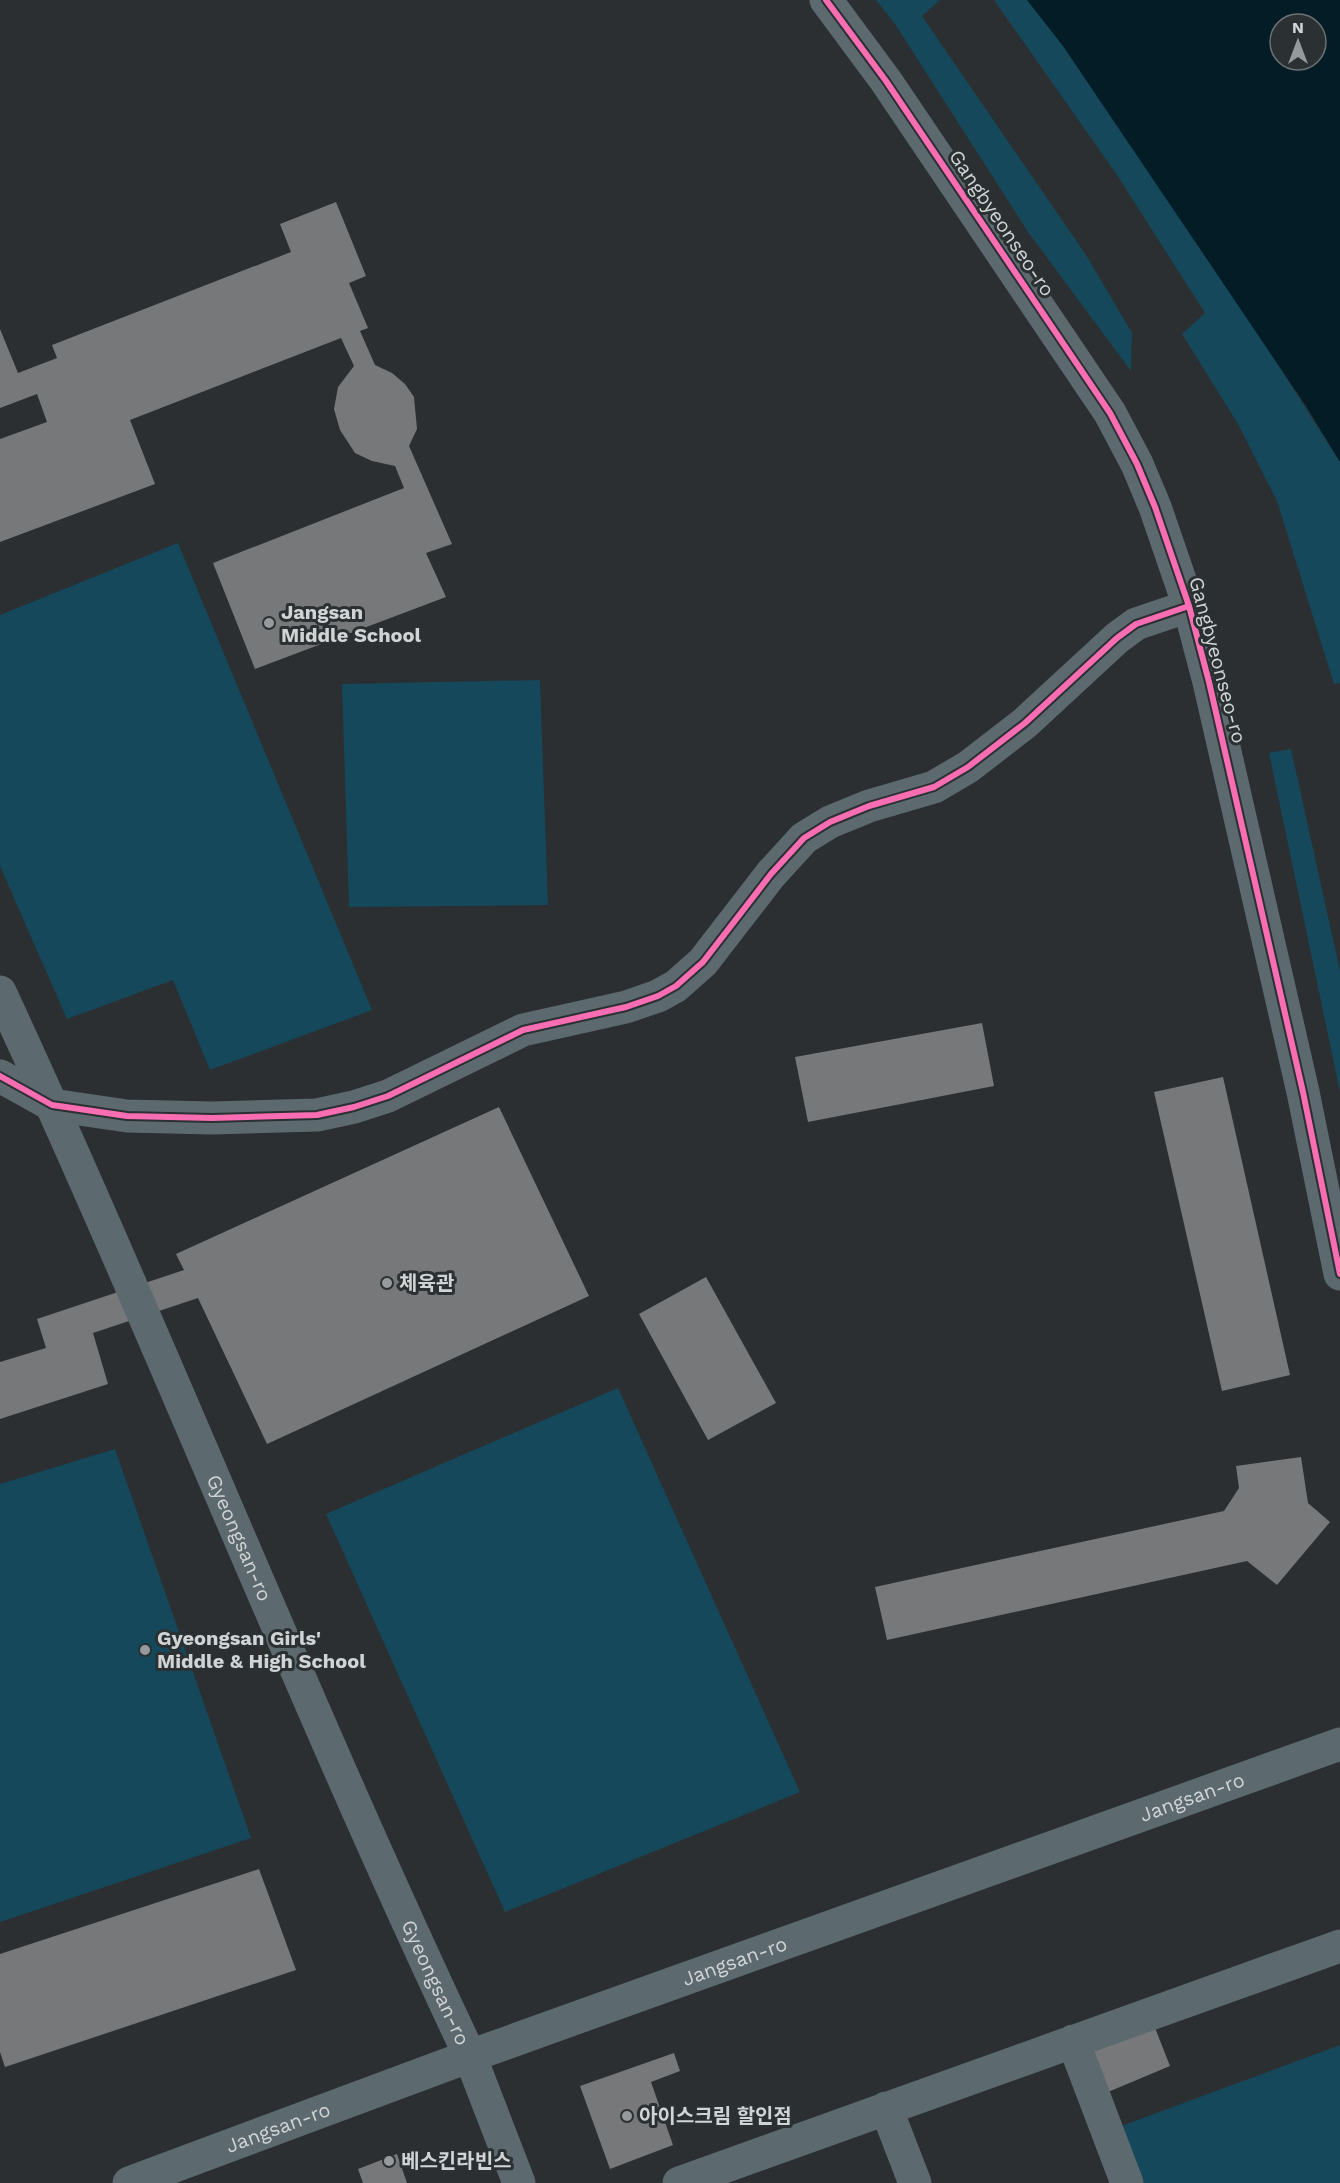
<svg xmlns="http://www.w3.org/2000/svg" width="1340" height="2183" font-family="'Work Sans','Noto Sans KR',sans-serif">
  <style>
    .green { fill: #14485a }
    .water { fill: #041c25; fill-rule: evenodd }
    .building { fill: #767879 }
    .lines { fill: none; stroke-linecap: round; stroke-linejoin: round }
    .minor { stroke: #5c6a6f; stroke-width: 33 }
    .tertiary { stroke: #5c6a6f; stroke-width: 33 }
    .cycleway-casing { stroke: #2b3032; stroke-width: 10 }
    .cycleway { stroke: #f96db3; stroke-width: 6 }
    .poi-dot { fill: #979a9c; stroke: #2b3032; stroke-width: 2 }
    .labels { text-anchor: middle; stroke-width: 6; stroke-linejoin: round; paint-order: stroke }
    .street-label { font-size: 20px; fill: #d1d4d5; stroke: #2b3032 }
    .poi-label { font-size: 20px; font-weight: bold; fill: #d1d4d5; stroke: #2b3032; text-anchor: start }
  </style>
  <rect width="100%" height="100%" fill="#2c2f31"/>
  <!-- green -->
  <path class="green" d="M876 0H940L922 16 1086 255 1132 333 1131 371 1028 232 895 24Z
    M994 0H1031L1133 144 1257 332 1340 462V683L1334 684 1277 501 1238 424 1182 334 1205 313 1117 175Z
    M178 543 372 1010 210 1070 173 980 67 1019 0 866V615Z
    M540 680 548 905 349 907 342 684Z
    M1291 749 1340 971V1092L1269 753Z
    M618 1388 800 1792 505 1912 326 1514Z
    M115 1449 251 1838 0 1922V1484Z
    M1340 2045V2183H1127L1108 2131Z"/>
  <!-- water -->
  <path class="water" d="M1027 0H1340V462L1306 406 1063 46ZM1280 24H1316V60H1280Z"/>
  <!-- building -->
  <path class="building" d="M336 202 366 276 349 283 368 328 360 331 375 365 392 373 405 384 414 397 417 429 409 446 452 544 426 553 446 597 255 669 213 563 404 488 395 466 372 461 355 453 340 430 334 409 338 387 354 366 341 338 130 420 155 484 0 542V439L47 422 37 394 0 408V329L18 373 57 358 52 345 291 252 280 224Z
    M982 1023 994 1086 808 1122 795 1057Z
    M1223 1077 1290 1375 1222 1391 1154 1092Z
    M499 1107 589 1296 267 1444 198 1298 93 1333 108 1384 0 1419V1362L46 1348 37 1319 184 1270 176 1254Z
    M706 1277 776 1403 708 1440 639 1314Z
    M1301 1457 1308 1503 1330 1522 1277 1585 1247 1561 887 1640 875 1587 1224 1511 1239 1488 1236 1466Z
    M259 1869 296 1970 5 2067 0 2052V1954Z
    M1150 2015 1170 2066 1096 2097 1087 2042Z
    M674 2053 680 2071 651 2082 673 2145 610 2169 580 2086Z
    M397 2154 407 2183H363L358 2169Z"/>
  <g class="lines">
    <!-- minor -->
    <path class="minor" d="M0 1076 52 1105 127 1116 212 1118 317 1115 354 1107 388 1096 523 1030 626 1007 658 996 676 986 703 962 771 874 804 838 830 822 869 806 934 787 968 767 1025 723 1117 638 1136 624 1189 606
      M1073 2041 1127 2183
      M470 2056 519 2183
      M886 2108 915 2183
      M679 2183 1340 1946"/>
    <!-- tertiary -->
    <g class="tertiary">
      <path d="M826 0 886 81 1110 413 1137 464 1155 507 1189 606 1209 682 1303 1092 1340 1274"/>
      <path id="s1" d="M0 992C163 1344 304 1706 470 2056"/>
      <path id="s2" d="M129 2183 470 2056 1340 1744"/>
    </g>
    <!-- cycleway casing -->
    <g class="cycleway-casing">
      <path id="cycleway" d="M826 0 886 81 1110 413 1137 464 1155 507 1189 606 1209 682 1303 1092 1340 1274
        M0 1076 52 1105 127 1116 212 1118 317 1115 354 1107 388 1096 523 1030 626 1007 658 996 676 986 703 962 771 874 804 838 830 822 869 806 934 787 968 767 1025 723 1117 638 1136 624 1189 606"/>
    </g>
    <!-- cycleway -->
    <use href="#cycleway" class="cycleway"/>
  </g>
  <!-- markers -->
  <g class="poi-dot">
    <circle cx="269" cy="623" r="6"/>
    <circle cx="387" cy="1283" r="6"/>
    <circle cx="145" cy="1650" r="6"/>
    <circle cx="627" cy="2116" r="6"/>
    <circle cx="389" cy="2161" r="6"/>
  </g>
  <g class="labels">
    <!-- street labels -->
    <g class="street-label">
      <text transform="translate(1002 223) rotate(56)" y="7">Gangbyeonseo-ro</text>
      <text transform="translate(1218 660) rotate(75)" y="7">Gangbyeonseo-ro</text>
      <text dy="7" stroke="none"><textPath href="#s1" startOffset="596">Gyeongsan-ro</textPath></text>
      <text dy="7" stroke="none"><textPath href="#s2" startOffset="1131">Jangsan-ro</textPath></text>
      <text dy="7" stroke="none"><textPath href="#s2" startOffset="645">Jangsan-ro</textPath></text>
      <text dy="7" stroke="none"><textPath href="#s1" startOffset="1082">Gyeongsan-ro</textPath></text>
      <text dy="7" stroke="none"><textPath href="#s2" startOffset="159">Jangsan-ro</textPath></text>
    </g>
    <!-- poi labels -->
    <g class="poi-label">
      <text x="281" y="619">Jangsan<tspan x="281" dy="23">Middle School</tspan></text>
      <text x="399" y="1290">체육관</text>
      <text x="157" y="1645">Gyeongsan Girls'<tspan x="157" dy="23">Middle &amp; High School</tspan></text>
      <text x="639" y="2123">아이스크림 할인점</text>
      <text x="401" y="2168">베스킨라빈스</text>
    </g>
  </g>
  <!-- north arrow -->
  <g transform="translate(1298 42)"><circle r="28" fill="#2b3032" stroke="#6d7273" stroke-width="1.5"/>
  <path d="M0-4.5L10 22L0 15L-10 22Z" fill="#979a9c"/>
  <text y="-9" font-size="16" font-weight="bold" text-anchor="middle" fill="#d1d4d5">N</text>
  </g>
</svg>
